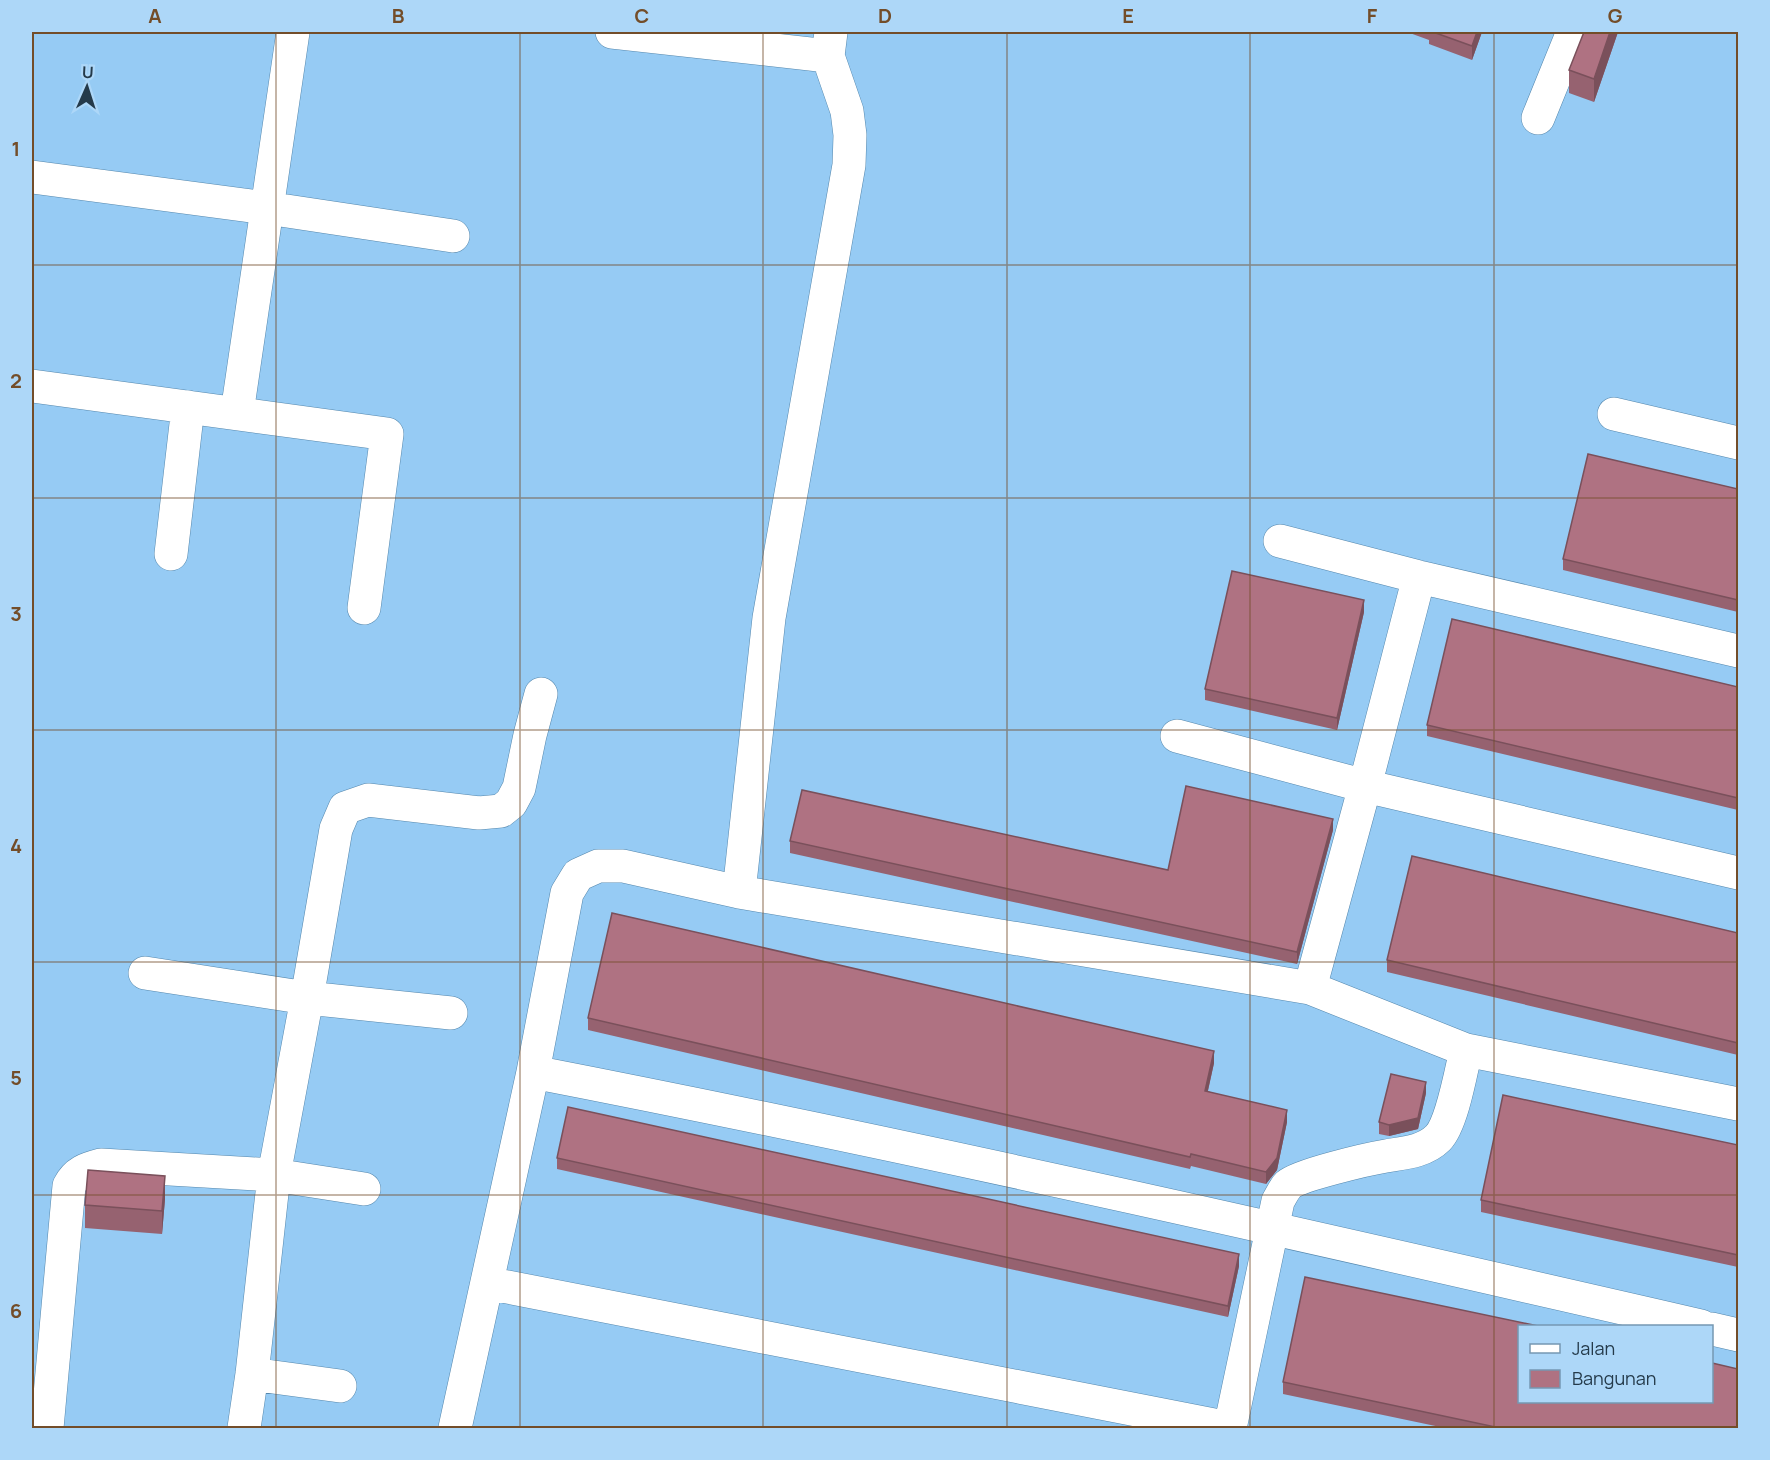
<svg xmlns="http://www.w3.org/2000/svg" width="1770" height="1460" font-family="Manrope,sans-serif">
  <style>
    .lines { fill: none; stroke-linecap: round; stroke-linejoin: round }
    .minor-casing { stroke: #5487ad; stroke-width: 34 }
    .minor { stroke: #fff; stroke-width: 33 }
    .wall { fill: #966270 }
    .shaded-wall { fill: #7a505b }
    .building { fill: #af7282; stroke: #7a505b; stroke-width: 1.5 }
    .grid { fill: none; stroke: #734d29; stroke-width: 1.5; stroke-opacity: 0.55 }
    .neatline { fill: none; stroke: #734d29; stroke-width: 2 }
    .grid-label { font-size: 20px; text-anchor: middle; font-weight: bold; fill: #734d29 }
  </style>
  <rect width="100%" height="100%" fill="#96cbf4"/>
  <g class="lines">
    <!-- minor casing -->
    <g class="minor-casing">
      <path id="minor" d="M612 32 828 56
        M1538 118 1573 32
        M32 177 267 208 453 236
        M32 386 387 434 364 608
        M237 413 293 32
        M1614 414 1738 443
        M1280 541 1419 577 1738 651
        M171 554 188 407
        M1177 736 1365 786 1738 873
        M739 892 769 618 849 165 850 135 847 111 828 56 831 32
        M145 973 307 998 336 829 345 808 368 800 479 813 501 811 511 803 519 788 530 735 541 694
        M1310 988 1365 786 1419 577
        M533 1072 567 893 578 875 598 866H623L739 892 1310 988 1466 1050 1738 1104
        M487 1283 1229 1428
        M1712 1329 1738 1335
        M252 1374 340 1386
        M47 1428 69 1186C76 1172 86 1169 101 1165L274 1175 364 1189
        M244 1428 252 1374 274 1175 307 998 451 1013
        M455 1428 533 1072C924 1148 1313 1237 1701 1326
        M1230 1428 1278 1201C1281 1196 1284 1189 1288 1185 1299 1175 1368 1159 1386 1156 1403 1153 1424 1152 1438 1138 1452 1124 1461 1071 1466 1050"/>
    </g>
    <!-- minor -->
    <use href="#minor" class="minor"/>
  </g>
  <!-- wall -->
  <path class="wall" d="M1407 32H1482L1472 60 1429 44V40Z
    M1618 32 1594 102 1569 93V70Z
    M1738 489V612L1563 570V559Z
    M1364 612 1337 730 1205 700V689Z
    M1738 687V810L1427 736V725Z
    M1333 830 1297 964 790 853V841L1168 870Z
    M1738 933V1055L1387 972V960Z
    M588 1018 1214 1063 1208 1091 1287 1122 1277 1170 1266 1184 1191 1166 1190 1169 588 1030Z
    M1426 1093 1418 1129 1389 1136 1379 1134V1122Z
    M1738 1145V1267L1481 1212V1200Z
    M557 1158 1239 1266 1228 1317 557 1169Z
    M165 1199 162 1234 85 1228V1205Z
    M1283 1382 1738 1428H1445L1283 1394Z"/>
  <!-- shaded-wall -->
  <path class="shaded-wall" d="M1477 32H1482L1472 60V46Z
    M1610 32H1618L1594 102V79Z
    M1364 600V612L1337 730V718Z
    M1333 819V830L1297 964V952Z
    M1214 1051V1063L1205 1103V1091Z
    M1426 1082V1093L1418 1129 1389 1136V1125Z
    M1287 1110V1122L1277 1170 1266 1184V1172Z
    M165 1176V1199L162 1234V1211Z
    M1239 1254V1266L1228 1317V1306Z"/>
  <!-- building -->
  <path class="building" d="M1433 32H1477L1472 46Z
    M1584 32H1610L1594 79 1569 70Z
    M1588 454 1738 489V600L1563 559Z
    M1232 571 1364 600 1337 718 1205 689Z
    M1452 619 1738 687V798L1427 725Z
    M1186 786 1333 819 1297 952 790 841 802 790 1168 870Z
    M1412 856 1738 933V1043L1387 960Z
    M612 913 1214 1051 1205 1091 1287 1110 1277 1158 1266 1172 1191 1154 1190 1157 588 1018Z
    M1391 1074 1426 1082 1418 1118 1389 1125 1379 1122Z
    M1503 1095 1738 1145V1255L1481 1200Z
    M568 1107 1239 1254 1228 1306 557 1158Z
    M88 1170 165 1176 162 1211 85 1205Z
    M1305 1277 1538 1326H1520V1401H1712V1363L1738 1369V1428H1500L1283 1382Z"/>
  <!-- grid -->
  <path class="grid" d="M276 32V1428M520 32V1428M763 32V1428M1007 32V1428M1250 32V1428M1494 32V1428M32 265H1738M32 498H1738M32 730H1738M32 962H1738M32 1195H1738"/>
  <!-- border -->
  <rect width="1770" height="1460" fill="none" stroke="#add7f8" stroke-width="66"/>
  <!-- legend -->
  <rect x="1518" y="1325" width="195" height="78" fill="#add7f8" stroke="#7698b2" stroke-width="1.5"/>
  <rect x="1530" y="1344" width="30" height="9" fill="#ffffff" stroke="#7698b2" stroke-width="1.5"/>
  <text x="1572" y="1355" font-size="18" fill="#243a4a">Jalan</text>
  <rect x="1530" y="1370" width="30" height="18" fill="#af7282" stroke="#7698b2" stroke-width="1.5"/>
  <text x="1572" y="1385" font-size="18" fill="#243a4a">Bangunan</text>
  <!-- north arrow -->
  <g transform="translate(87 87) rotate(3)" stroke="#add7f8" stroke-width="4.5" paint-order="stroke">
  <path d="M0-4.5L10 22L0 15L-10 22Z" fill="#243a4a"/>
  <text y="-9" font-size="16" font-weight="bold" text-anchor="middle" fill="#243a4a">U</text>
  </g>
  <rect x="33" y="33" width="1704" height="1394" class="neatline"/>
  <g class="grid-label">
    <text x="155" y="23">A</text>
    <text x="398" y="23">B</text>
    <text x="642" y="23">C</text>
    <text x="885" y="23">D</text>
    <text x="1128" y="23">E</text>
    <text x="1372" y="23">F</text>
    <text x="1615" y="23">G</text>
    <text x="16" y="156">1</text>
    <text x="16" y="388">2</text>
    <text x="16" y="621">3</text>
    <text x="16" y="853">4</text>
    <text x="16" y="1085">5</text>
    <text x="16" y="1318">6</text>
  </g>
</svg>
